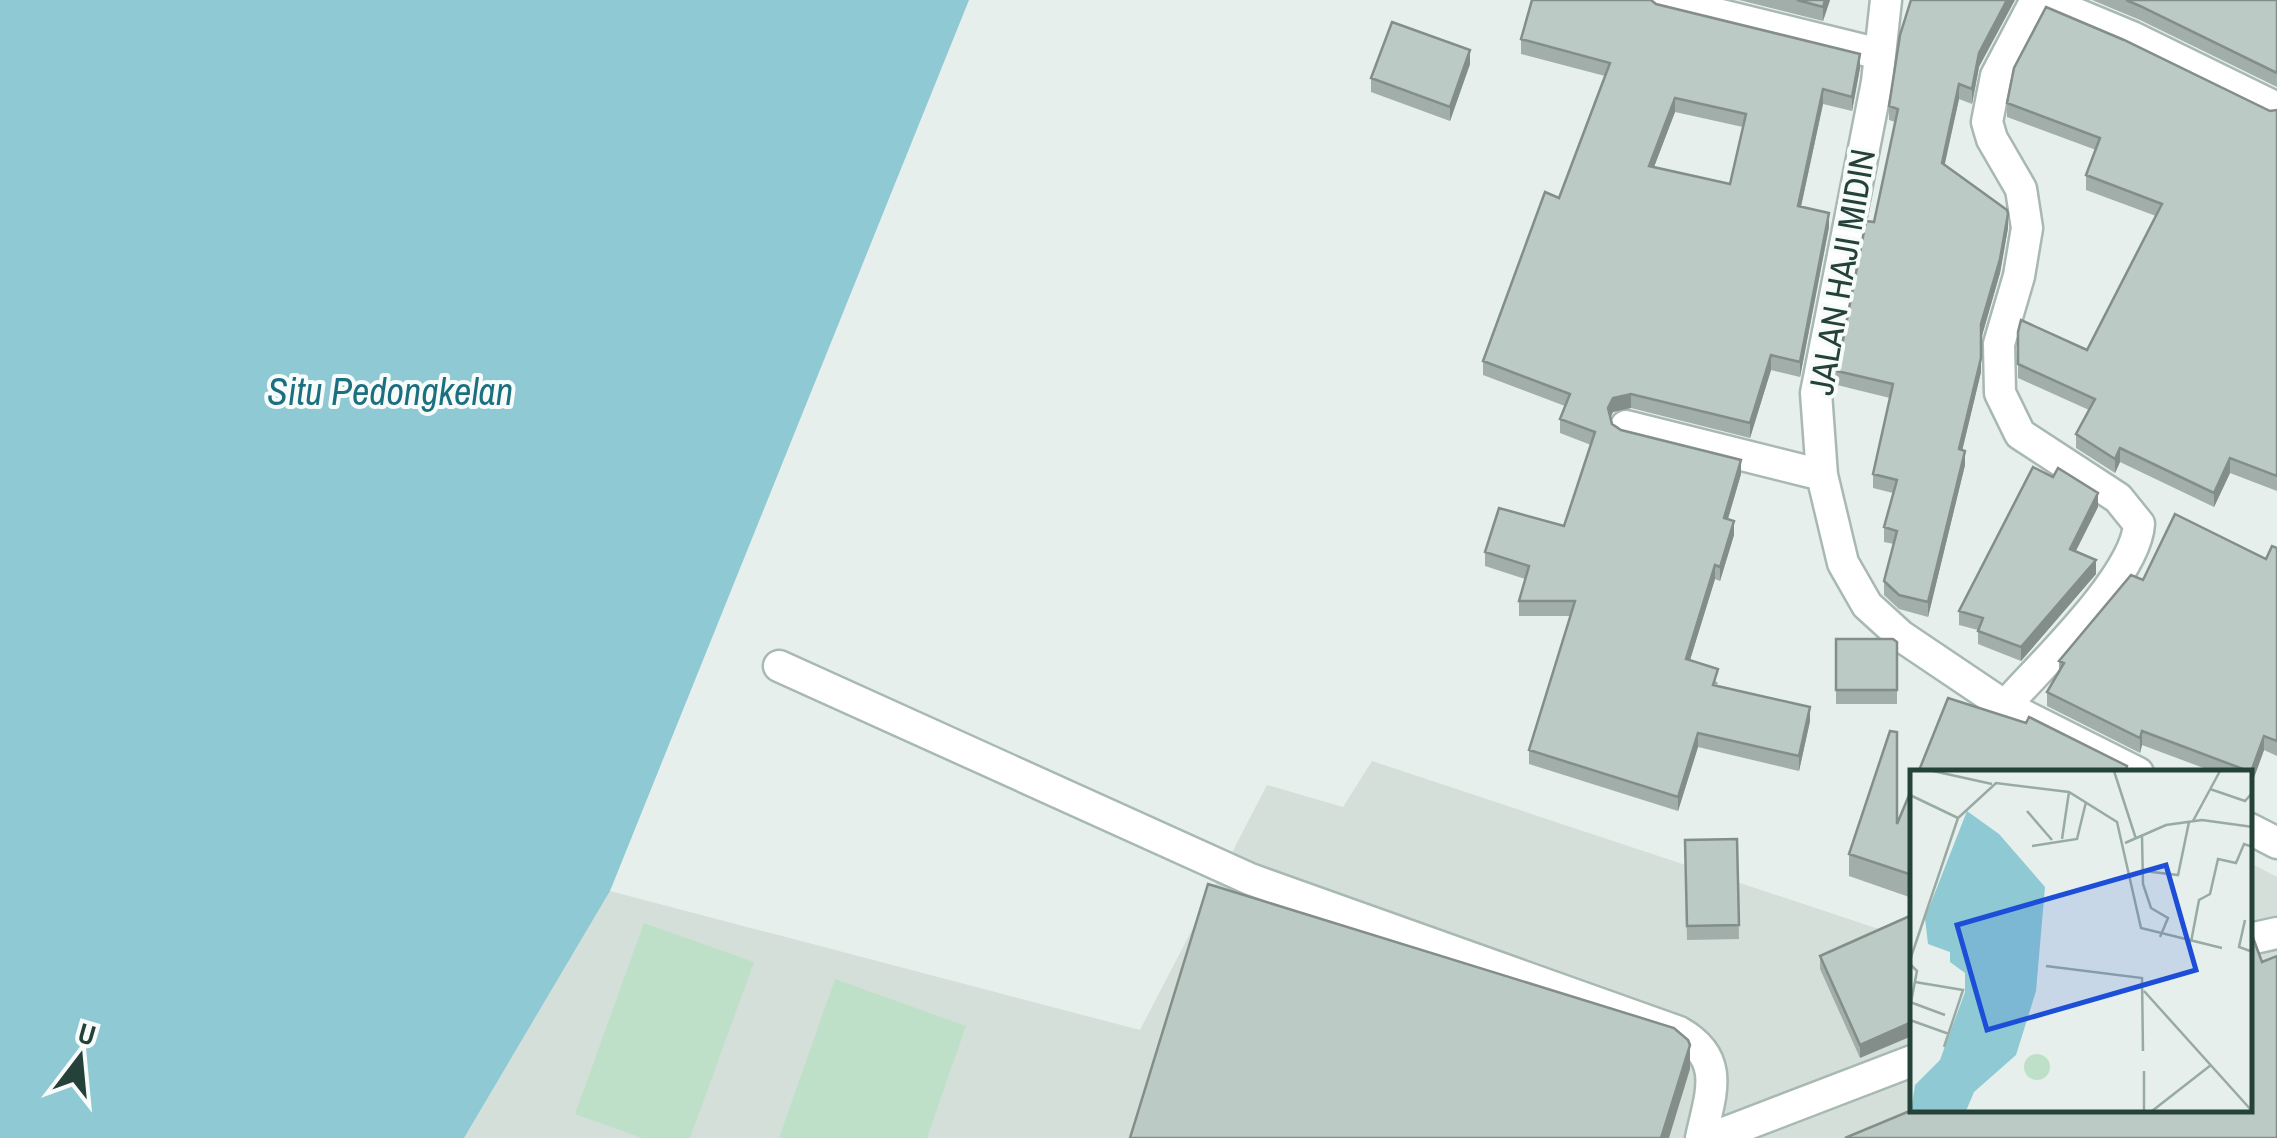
<svg xmlns="http://www.w3.org/2000/svg" width="2277" height="1138" font-family="'Archivo Narrow',sans-serif">
  <style>
    .built { fill: #d4dfda }
    .green { fill: #bfe0c8 }
    .water { fill: #8ec9d4 }
    .lines { fill: none; stroke-linecap: round; stroke-linejoin: round }
    .minor-casing { stroke: #a8b8b2; stroke-width: 35 }
    .minor { stroke: #fff; stroke-width: 30 }
    .wall { fill: #a1aea9; fill-rule: evenodd }
    .shaded-wall { fill: #838d89 }
    .building { fill: #bbcac4; stroke: #838d89; stroke-width: 2.5; fill-rule: evenodd }
    .labels { text-anchor: middle; stroke-width: 8; stroke-linejoin: round; paint-order: stroke }
    .street-label { font-size: 35px; fill: #24423a; stroke: #f7fbf9 }
    .water-label { font-size: 38px; font-style: italic; fill: #1c6f80; stroke: #f7fbf9 }
    .inset-road { fill: none; stroke: #98aaa4; stroke-width: 2.5 }
    .view { fill: #1d4ed8; fill-opacity: 0.15; stroke: #1d4ed8; stroke-width: 5 }
    .inset-edge { fill: none; stroke: #24423a; stroke-width: 5 }
  </style>
  <rect width="100%" height="100%" fill="#e6efeb"/>
  <!-- built -->
  <path class="built" d="M1372 761 1912 940V1110H2250V863L2277 877V1138H464L610 891 1140 1030 1267 785 1343 807Z"/>
  <!-- green -->
  <path class="green" d="M644 923 754 962 690 1138H642L575 1114Z
    M835 979 966 1026 927 1138H779Z"/>
  <!-- water -->
  <path class="water" d="M0 0H969L610 891 464 1138H0Z"/>
  <g class="lines">
    <!-- minor casing -->
    <g class="minor-casing">
      <path id="minor" d="M1660 0 1880 54
        M1886 0 1877 82 1816 393 1822 475 1843 563 1867 605 1901 636 2005 706 2138 773
        M2043 0 2132 37 2277 108
        M1626 426 1822 475
        M779 666 1250 879 1679 1032C1727 1059 1710 1095 1701 1138
        M2005 706C2041 665 2136 576 2139 524L2118 498 2020 434 2000 393 1999 344 2019 276 2027 228 2021 189 1992 139 1987 122 1996 76 2036 0
        M2250 829 2277 843
        M2250 939 2277 933
        M1711 1138 1912 1061"/>
    </g>
    <!-- minor -->
    <use href="#minor" class="minor"/>
  </g>
  <!-- wall -->
  <path class="wall" d="M1739 0H1830L1823 21Z
    M2092 0H2277V87L2140 20Z
    M1656 4 1860 68 1852 111 1823 104 1801 207 1829 227 1800 377 1771 370 1750 438 1631 408 1613 412 1610 418 1612 424 1621 430 1741 474 1728 519 1734 535 1720 581 1715 579 1690 660 1718 683 1717 686 1810 721 1799 771 1698 747 1678 811 1529 764V750L1571 616H1519V601L1525 579 1485 566V552L1564 526 1591 445 1560 433V419L1565 406 1483 375V361L1559 198 1605 76 1521 54V39ZM1675 112 1743 127 1730 184 1654 167Z
    M1470 64 1450 121 1371 92V78Z
    M1979 67 1972 104 1959 99 1944 165 2008 228 2000 273 1981 339V372L1962 450 1965 465 1928 617 1899 609 1884 595V581L1894 544 1884 542V527L1893 493 1873 488V474L1890 398 1837 385V371L1874 222 1895 122 1889 120V106Z
    M2007 103 2277 110V491L2230 473 2214 507 2120 462 2115 473 2076 448V434L2089 410 2018 378V332L2087 350 2156 216 2086 190V175L2096 150 2007 117Z
    M2098 507 2076 551 2096 574 2021 661 1978 644V630L1959 625V611Z
    M2277 548V756L2264 750 2251 786 2250 773H2217L2142 745 2140 753 2047 706V692L2059 672V661L2143 580 2266 559Z
    M1836 639 1897 642V704H1836Z
    M1912 788V898L1849 876V854L1897 824Z
    M1737 839 1739 939 1687 940 1685 840Z
    M1912 915 1860 1058 1820 969V956Z"/>
  <!-- shaded-wall -->
  <path class="shaded-wall" d="M1825 0H1830L1823 21V7Z
    M2007 0H2015L1979 67 1972 104V89L1979 53Z
    M1470 50V64L1450 121V107Z
    M1860 54V68L1852 111V97Z
    M1959 84V99L1942 177V163Z
    M1823 89V104L1798 220V206Z
    M1675 98V112L1649 180V166Z
    M1829 213V227L1800 377V362Z
    M2008 214V228L2000 273 1981 339V324Z
    M1771 355V370L1750 438V423Z
    M1981 358V372L1959 464V449Z
    M1631 394V408L1613 412 1608 422V408L1613 398Z
    M2120 448V462L2115 473V459Z
    M1965 451V465L1928 617V602Z
    M2230 458V473L2214 507V493Z
    M1741 460V474L1724 532V518Z
    M2098 493V507L2070 562V549Z
    M1734 521V535L1720 581V567Z
    M2096 560V574L2021 661V647Z
    M1715 565V579L1686 673V659Z
    M1810 707V721L1799 771V756Z
    M2142 731V745L2140 753V738Z
    M1698 733V747L1678 811V797Z
    M2264 736V750L2251 786V772Z
    M1912 1022V1036L1860 1058V1045Z
    M1690 1045V1069L1669 1138H1661Z"/>
  <!-- building -->
  <path class="building" d="M1532 0H1651L1656 4 1860 54 1852 97 1823 89 1798 206 1829 213 1800 362 1771 355 1750 423 1631 394 1613 398 1608 408 1612 424 1621 430 1741 460 1724 518 1734 521 1720 567 1715 565 1686 659 1718 669 1713 685 1810 707 1799 756 1698 733 1678 797 1529 750 1575 601H1519L1529 566 1485 552 1499 508 1564 526 1595 432 1560 419 1570 394 1483 361 1545 192 1559 198 1610 63 1521 39ZM1675 98 1746 114 1730 184 1649 166Z
    M1797 0H1825L1823 7Z
    M1911 0H2007L1979 53 1972 89 1959 84 1942 163 2007 210 2008 214 2000 259 1981 324V358L1959 449 1965 451 1928 602 1899 595 1884 581 1897 531 1884 527 1897 480 1873 474 1893 384 1837 371 1866 221 1874 222 1898 109 1889 106 1900 35Z
    M2126 0H2277V73L2140 6Z
    M2046 7 2124 40 2270 111 2277 110V476L2230 458 2214 493 2120 448 2115 459 2076 434 2095 399 2018 364V332L2021 320 2087 350 2162 204 2086 175 2100 138 2007 103 2014 68Z
    M1392 22 1470 50 1450 107 1371 78Z
    M2033 467 2053 477 2058 468 2098 493 2070 549 2096 560 2021 647 1978 631 1983 618 1959 611Z
    M2175 514 2266 559 2272 546 2277 548V741L2264 736 2251 772 2142 731 2140 738 2047 692 2064 663 2059 661 2131 575 2143 580Z
    M1836 639H1893L1897 642V690H1836Z
    M1948 698 2026 723 2029 717 2127 766 2125 773H1918Z
    M1890 731 1897 732V824L1912 788V875L1849 854Z
    M1737 839 1739 925 1687 926 1685 840Z
    M1208 884 1674 1028 1688 1040 1690 1045 1661 1138H1130Z
    M1912 915V1022L1860 1045 1820 956Z
    M2250 934 2252 935 2262 962 2277 956V1138H1845L1912 1110H2250Z"/>
  <g class="labels">
    <!-- street labels -->
    <g class="street-label">
      <text transform="translate(1842 272) rotate(-80)" y="12">JALAN HAJI MIDIN</text>
    </g>
    <!-- water labels -->
    <g class="water-label">
      <text x="390" y="405">Situ Pedongkelan</text>
    </g>
  </g>
  <!-- overview -->
  <g transform="translate(1910 770)">
    <rect width="342" height="342" fill="#e6efeb"/>
    <path d="M114 297a13 13 0 1 1 26 0a13 13 0 1 1-26 0Z" fill="#bfe0c8"/>
    <path d="M57 41 89 64 135 117 126 221 106 285 64 322 56 341H1L5 315 30 290 55 222V203L40 192V182L18 174 15 148Z" fill="#8ec9d4"/>
    <path class="inset-road" d="M23 1 82 14M204 1 226 69M300 19 335 31 343 22M0 25 48 48M117 41 142 70M283 51 310 1M232 66 233 114 241 138 258 148 250 167M152 69 159 22M215 73 256 55 292 50 343 57M122 76 167 69 176 32M234 101 268 105 279 52M335 150 329 177 343 182M281 172 289 130 300 124 308 89 326 93 334 74 343 77M0 190 48 48 86 13 159 22 207 52 231 158 312 178M0 194 7 201 1 232M136 196 232 208 233 281M5 212 53 220 34 277M234 221 342 341M0 232 35 245M0 250 39 264M234 341V301M242 341 301 295"/>
    <path class="view" d="M256 95 286 200 77 260 47 155Z"/>
    <rect width="342" height="342" class="inset-edge"/>
  </g>
  <!-- north arrow -->
  <g transform="translate(80 1058) rotate(16)" stroke="#f7fbf9" stroke-width="8" paint-order="stroke">
  <path d="M0-8L18 38L0 25L-18 38Z" fill="#24423a"/>
  <text y="-15" font-size="28" font-weight="bold" text-anchor="middle" fill="#24423a">U</text>
  </g>
</svg>
